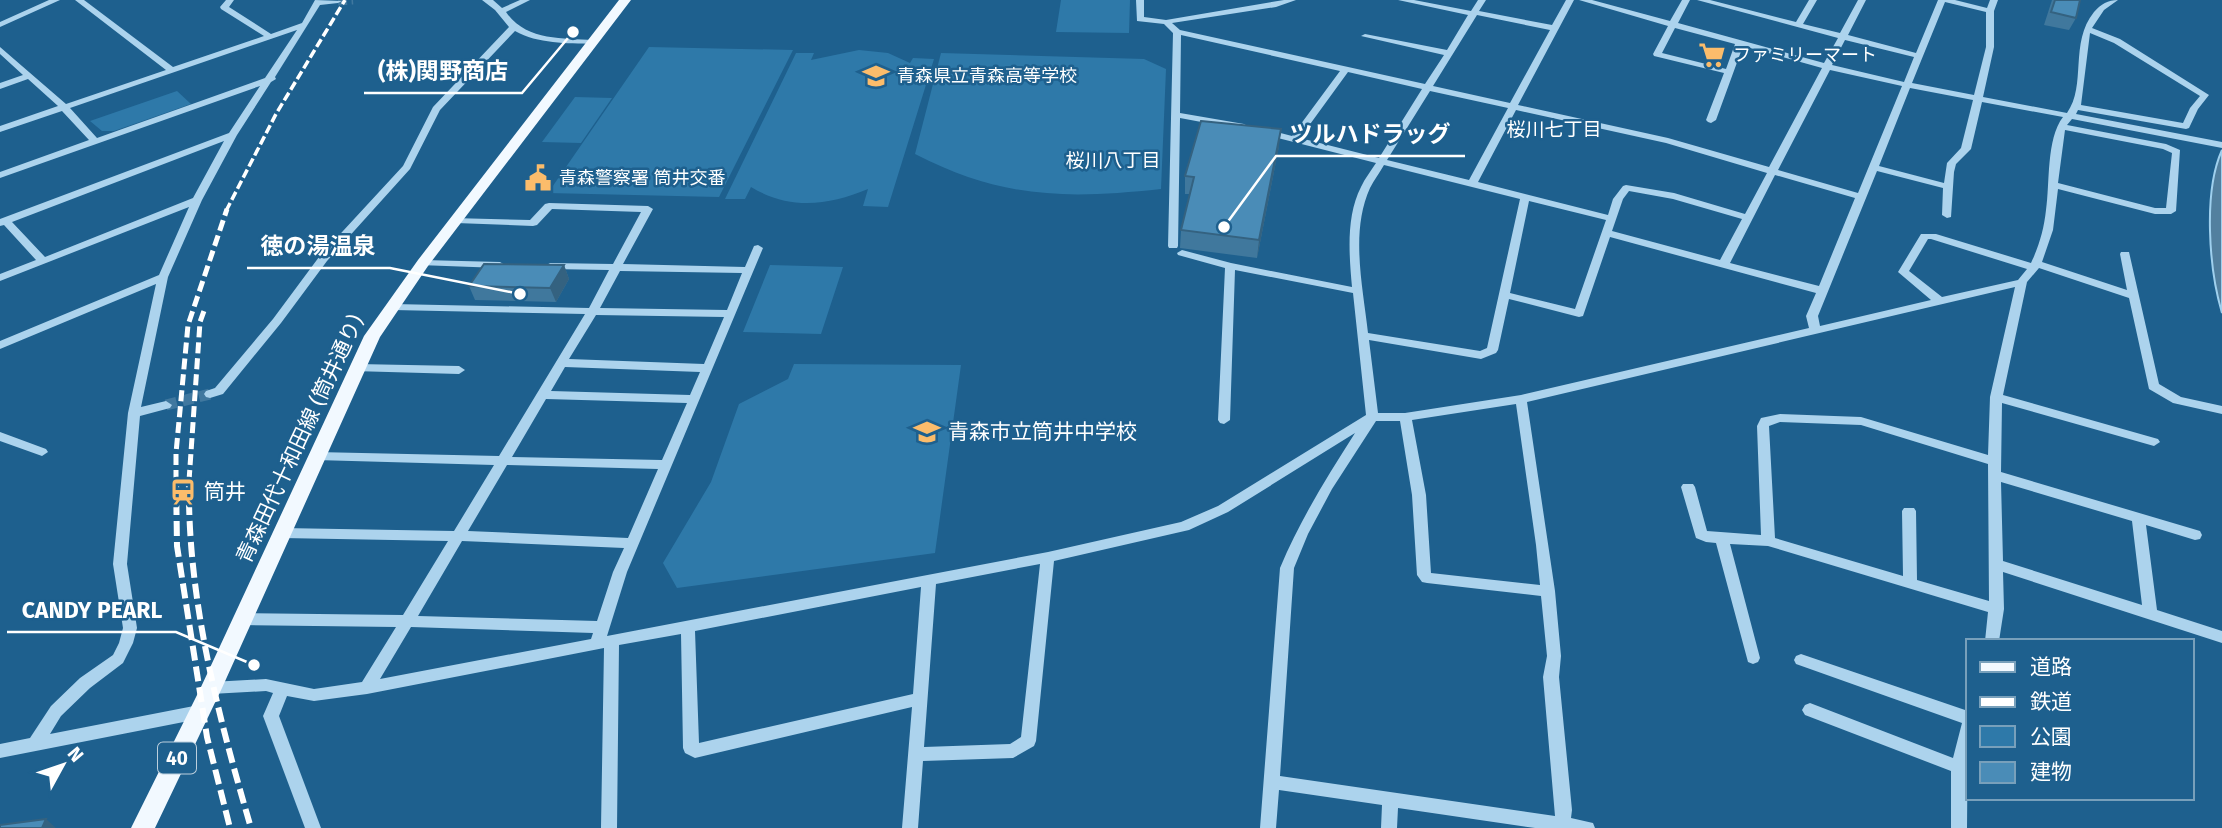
<svg xmlns="http://www.w3.org/2000/svg" width="2222" height="828" font-family="'Fira Sans','Noto Sans JP',sans-serif">
  <style>
    .green { fill: #2e79a9 }
    .water { fill: #52809f; stroke: #9fd0ee; stroke-width: 2 }
    .lines { fill: none; stroke-linecap: round; stroke-linejoin: round }
    .minor-tunnel-far1 { stroke: #40789f; stroke-width: 9; stroke-dasharray: 9 4.5; stroke-linecap: butt }
    .minor-tunnel { stroke: #40789f; stroke-width: 11; stroke-dasharray: 11 6; stroke-linecap: butt }
    .minor { fill: #acd3ed; fill-rule: evenodd }
    .major { fill: #f2f9ff; fill-rule: evenodd }
    .rail-far2 { stroke: #fff; stroke-width: 3.5; stroke-dasharray: 9 3.5; stroke-linecap: butt }
    .rail-far1 { stroke: #fff; stroke-width: 5; stroke-dasharray: 11 5; stroke-linecap: butt }
    .rail { stroke: #fff; stroke-width: 6; stroke-dasharray: 15 6; stroke-linecap: butt }
    .wall { fill: #40789d }
    .shaded-wall { fill: #346280 }
    .building { fill: #4a8cb7; stroke: #346280; stroke-width: 2 }
    .labels { text-anchor: middle; stroke-width: 5; stroke-linejoin: round; paint-order: stroke }
    .far-poi-label { font-size: 18px; fill: #fff; stroke: #1e608e; text-anchor: start }
    .far-neighbourhood-label { font-size: 19px; fill: #fff; stroke: #1e608e }
    .shield { fill: #1e608e; stroke: #bccfdd; stroke-width: 2 }
    .shield-label { font-size: 19px; font-weight: bold; fill: #fff }
    .poi-label { font-size: 21px; fill: #fff; stroke: #1e608e; text-anchor: start }
    .street-label { font-size: 21px; fill: #fff; stroke: #1e608e }
    .leader { fill: none; stroke: #fff; stroke-width: 2.5 }
    .callout-dot { fill: #fff; stroke: #1e608e; stroke-width: 2.5 }
    .callout-label { font-size: 23px; text-anchor: middle; font-weight: bold; fill: #fff; stroke: #1e608e; stroke-width: 5; stroke-linejoin: round; paint-order: stroke }
  </style>
  <rect width="100%" height="100%" fill="#1e608e"/>
  <!-- green -->
  <path class="green" d="M1061 0H1130L1129 33 1056 32Z
    M649 47 793 50 719 197 548 193Z
    M859 50 888 53 910 63 913 58 934 59 888 207 863 206 868 189C828 206 789 210 751 187L745 199H725L796 53H814L811 60Z
    M941 53 1144 59 1166 69 1161 189C1067 199 1002 199 915 154Z
    M177 91 191 104 114 131H102L90 121Z
    M575 97 612 98 581 143 542 142Z
    M770 265 843 267 821 334 743 332Z
    M794 364 961 365 935 553 677 588 663 563 711 482 739 404 788 379Z"/>
  <!-- water -->
  <path class="water" d="M2222 150V313C2209 269 2203 192 2222 150Z"/>
  <g class="lines">
    <!-- minor-tunnel-far1 -->
    <path class="minor-tunnel-far1" d="M338 1 353 0"/>
    <!-- minor-tunnel -->
    <path class="minor-tunnel" d="M166 405 210 394"/>
    <!-- minor -->
    <path class="minor" d="M49 0H60L0 27V22Z
      M75 0H84L173 67 264 36 221 9 220 7 226 0H234L229 7 271 34 302 23 315 0 342 1 338 3 320 5 275 77 276 79 271 82 237 135 202 200 168 277 141 407 166 401 172 405 170 408 140 416 127 564 137 628 133 643 123 663 90 688 61 716 50 734 199 705 204 707 207 712 204 717 199 719 0 758V744L30 738 51 706 80 678 113 655 119 643 123 628 113 564 128 413 156 284 0 349V341L159 275 189 207 0 281V274L36 260 4 225 0 226V219L229 133 260 86 0 178V172L89 140 62 111 0 132V126L58 106 28 79 0 89V83L23 75 0 54V47L66 104 166 70ZM297 30 265 78 97 138 70 108ZM224 141 193 198 45 257 12 222Z
      M482 0H493L502 8 520 0H530L506 12C526 41 562 38 593 40L597 42 593 44C567 43 538 44 515 31L440 110 410 169 327 261 281 323 223 394 210 398 206 397 204 394 206 391 215 388 273 319 319 257 403 166 433 107 509 27 495 10Z
      M1136 0H1144V17L1166 20 1284 0H1296L1276 7 1172 23 1180 30 1425 84 1444 55 1361 36 1365 34 1447 50 1468 15 1398 0H1414L1471 11 1478 0H1486L1479 11 1552 25 1566 0H1574L1518 105 1668 138 1769 167 1822 68 1743 46 1716 120 1711 123 1708 122 1706 120 1724 73 1654 56 1653 54 1668 26 1579 0H1592L1670 21 1682 0H1690L1678 23 1824 63 1838 38 1697 0H1710L1796 22 1809 0H1817L1803 24 1840 33 1858 0H1866L1848 35 1916 53 1938 0H1955L1987 8 1990 0H1998L1994 11V47L1983 97 2067 113C2087 85 2069 43 2094 12 2101 4 2108 0 2118 0L2104 10 2092 28 2120 39 2209 95 2198 109 2189 128 2186 129 2078 110 2076 114 2222 142V148L2072 119 2067 125 2166 144 2180 150 2176 211 2171 214H2155L2058 189 2053 230 2042 262 2127 290 2120 254 2121 252H2129L2159 384 2181 397 2222 406V414L2173 403 2149 389 2129 298 2039 268 2027 282 2003 395 2158 439 2160 442 2154 446 2002 403 2001 472 2200 531 2202 535 2200 539 2195 540 2146 525 2157 610 2222 631V643L2003 572 2004 609 1999 641H1985L1988 612 1768 546 1730 544 1760 658 1758 662 1753 664 1748 662 1716 543 1706 542 1696 538 1681 487 1683 484H1693L1695 487 1707 531 1761 535 1757 426 1761 418 1780 414 1861 417 1988 455 1990 397 2015 287 1527 402 1555 591 1561 656 1559 677 1572 810 1571 818 1593 823 1595 828H1535L1398 808 1397 828H1381L1382 805 1279 790 1276 828H1260L1280 568C1300 520 1327 477 1355 433L1228 512 1189 530 1054 561 1036 741 1034 746 1013 758 923 761 918 828H902L912 707 695 758 685 753 683 748 681 634 619 645 617 828H601L604 648 367 694 314 701 287 696 279 716 321 828H305L263 716 273 693 266 691 211 694 206 693 203 688 206 683 211 682 266 679 314 689 362 682 396 627 242 625 237 623 235 619 237 615 242 613 403 615 448 541 282 538 277 537 275 533 277 529 282 528 454 531 494 465 316 460 310 456 316 452 499 456 585 314 393 310 387 307 393 304 589 308 609 270 550 269 545 266 550 263 613 264 641 212 552 209 537 225 533 226 456 223 452 222V218L530 220 545 204 549 203 648 206 653 209 623 264 745 267 754 246 758 245 763 248 627 572 607 636 1048 552 1181 522 1218 506 1366 415 1353 293 1235 270 1230 420 1224 424 1220 423 1218 420 1225 268 1178 255 1177 253 1182 250 1231 263 1352 287C1349 254 1346 216 1361 187 1365 178 1371 171 1376 163L1262 134 1260 132 1265 129 1292 136 1340 71 1181 35 1180 113 1244 124 1249 127 1244 130 1180 118 1178 246 1177 248H1169L1168 246 1173 33 1164 24 1137 21ZM1945 2 1986 12V47L1974 95 1912 83ZM1477 15 1550 30 1510 103 1433 86ZM1675 28 1735 44 1726 69 1662 53ZM2090 33 2114 43 2200 96 2190 108 2183 123 2081 105ZM1845 40 1914 57 1904 82 1832 65ZM1830 70 1902 86 1858 193 1778 170ZM1348 72 1422 89 1379 158 1300 138ZM1910 88 1973 100 1961 148 1947 163 1944 183 1879 166ZM1430 91 1508 108 1469 180 1387 160ZM1982 102 2063 117C2046 139 2050 183 2046 210 2044 229 2039 246 2031 263L1936 234H1921L1898 272 1931 300 1820 326 1818 316 1877 171 1943 188 1942 215 1947 218 1951 217 1954 172 1956 164 1971 149ZM1516 110 1666 143 1767 173 1745 214 1674 193 1626 185 1623 186 1613 199 1608 215 1478 182ZM2065 130 2163 149 2172 153 2166 208H2155L2058 183ZM1384 165 1520 199 1487 348 1480 351 1368 333C1363 287 1350 232 1370 188 1374 180 1380 172 1384 165ZM1775 175 1855 198 1819 286 1730 263ZM1629 191 1673 199 1742 219 1720 260 1612 231 1623 199ZM1529 201 1606 220 1575 309 1510 293ZM1610 237 1816 293 1806 316 1809 328 1521 395 1405 413H1378L1369 340 1481 359 1496 353 1498 350 1509 299 1579 317 1583 316ZM1928 239H1931L2027 269 2018 280 1942 297 1909 271ZM620 271 742 273 727 310 600 308ZM596 315 724 317 704 364 569 359ZM565 367 700 372 690 395 551 391ZM546 399 687 403 662 460 512 457ZM1516 404 1536 545 1540 585 1431 573 1426 495 1412 420ZM1376 421H1400L1412 495 1417 575 1422 582 1427 583 1541 596 1547 656 1543 677 1555 816 1280 776 1294 568 1308 534 1332 489ZM1780 422 1861 425 1988 464 1989 601 1917 580 1916 511 1914 508H1904L1902 511 1903 576 1775 538 1769 426ZM507 465 658 469 628 538 468 531ZM2001 482 2132 521 2142 605 2003 561ZM462 541 624 548 613 572 597 621 418 616ZM1040 564 1021 737 1010 744 924 747 936 584ZM921 587 913 694 699 743 695 631ZM411 627 593 633 591 639 380 679Z
      M423 260 500 262 505 265 500 268 419 265 418 263Z
      M357 364 459 366 465 370 459 374 353 371 351 368Z
      M0 432 46 449 48 452 42 456 0 441Z
      M1801 654 1968 711 1967 828H1951V771L1805 715 1802 710 1805 705 1810 703 1953 758 1962 723 1796 664 1794 660 1796 656Z"/>
    <!-- major -->
    <path class="major" d="M619 0H631L428 266 380 337 222 688 155 828H131L201 687 364 336 418 260Z"/>
    <!-- rail-far2 -->
    <path class="rail-far2" d="M226 211 276 114 345 0"/>
    <!-- rail-far1 -->
    <path class="rail-far1" d="M176 481V453L188 325 227 209
      M189 481 200 322 205 308"/>
    <!-- rail -->
    <path class="rail" d="M176 479 177 546 207 737 230 828
      M189 479C187 598 218 715 251 828"/>
  </g>
  <!-- wall -->
  <path class="wall" d="M2052 0H2080L2076 18 2069 30 2044 25Z
    M1279 146 1257 258 1180 248 1181 230 1190 194H1185V176Z
    M564 265 569 279 556 302 475 300 469 286Z"/>
  <!-- shaded-wall -->
  <path class="shaded-wall" d="M1281 129 1279 146 1257 258 1259 240Z
    M564 265 569 279 556 302 550 288Z
    M46 819 56 828H42Z"/>
  <!-- building -->
  <path class="building" d="M2055 0H2080L2076 18 2051 12Z
    M1201 121 1281 129 1259 240 1181 230 1194 177 1185 176Z
    M484 264 564 265 550 288 469 286Z
    M46 819 42 828H0V825Z"/>
  <!-- icons -->
  <defs>
    <g id="supermarket-bare" transform="scale(2.1)"><path d="M-6-5.5h2.5l.6 2H6L4.5 2H-2.5L-4.4-4H-6ZM-1.5 3.2a1.3 1.3 0 1 0 .1 0ZM3 3.2a1.3 1.3 0 1 0 .1 0Z" fill="#fbbc6b" stroke="#1e608e" stroke-width="2.5" paint-order="stroke"/></g>
    <g id="school-bare" transform="scale(2.1)"><path d="M0-5L7-2L0 1L-7-2ZM-4 1L0 2.5L4 1V4Q0 6-4 4Z" fill="#fbbc6b" stroke="#1e608e" stroke-width="2.5" paint-order="stroke"/></g>
    <g id="civic-bare" transform="scale(2.1)"><path d="M-.6-6.5H3V-4.5H.6V-3L4-1V1h2V6H-6V1h2V-1L-.6-3ZM-1.2 2.5V6h2.4V2.5Z" fill="#fbbc6b" stroke="#1e608e" stroke-width="2.5" paint-order="stroke"/></g>
    <g id="station-bare" transform="scale(2.1)"><path d="M-3-6H3Q5-6 5-4V2Q5 4 3 4L4.5 6H3L1.5 4h-3L-3 6H-4.5L-3 4Q-5 4-5 2V-4Q-5-6-3-6ZM-3.5-4v3h7v-3ZM-3.5 1v1.5H-2V1ZM2 1v1.5H3.5V1Z" fill="#fbbc6b" stroke="#1e608e" stroke-width="2.5" paint-order="stroke"/></g>
  </defs>
  <g fill-rule="evenodd">
    <use href="#supermarket-bare" x="1712" y="55"/>
    <use href="#school-bare" x="876" y="76"/>
    <use href="#civic-bare" x="538" y="178"/>
    <use href="#school-bare" x="927" y="432"/>
    <use href="#station-bare" x="183" y="492"/>
  </g>
  <g class="labels">
    <!-- far-poi labels -->
    <g class="far-poi-label">
      <text x="1733" y="61">ファミリーマート</text>
      <text x="897" y="82">青森県立青森高等学校</text>
      <text x="559" y="184">青森警察署 筒井交番</text>
    </g>
    <!-- far-neighbourhood labels -->
    <g class="far-neighbourhood-label">
      <text x="1554" y="136">桜川七丁目</text>
      <text x="1113" y="167">桜川八丁目</text>
    </g>
    <!-- shield labels -->
    <rect class="shield" x="158" y="742.5" width="38" height="31" rx="5"/>
    <g class="shield-label">
      <text x="177" y="765">40</text>
    </g>
    <!-- poi labels -->
    <g class="poi-label">
      <text x="948" y="439">青森市立筒井中学校</text>
      <text x="204" y="499">筒井</text>
    </g>
    <!-- street labels -->
    <g class="street-label">
      <text transform="translate(300 439) rotate(-65)" y="7">青森田代十和田線 (筒井通り)</text>
    </g>
  </g>
  <!-- callouts -->
  <path class="leader" d="M573 32L522 93H364M1224 227L1276 156H1465M520 294L390 268H247M254 665L176 632H7"/>
  <g class="callout-dot">
    <circle cx="573" cy="32" r="7"/>
    <circle cx="1224" cy="227" r="7"/>
    <circle cx="520" cy="294" r="7"/>
    <circle cx="254" cy="665" r="7"/>
  </g>
  <g class="callout-label">
    <text x="443" y="79">(株)関野商店</text>
    <text x="1370" y="142">ツルハドラッグ</text>
    <text x="318" y="254">徳の湯温泉</text>
    <text x="92" y="618">CANDY PEARL</text>
  </g>
  <!-- legend -->
  <rect x="1966" y="639" width="228" height="161" fill="#1e608e" stroke="#78a0bb" stroke-width="2"/>
  <rect x="1980" y="662" width="35" height="10" fill="#f2f9ff" stroke="#78a0bb" stroke-width="2"/>
  <text x="2030" y="674" font-size="21" fill="#ffffff">道路</text>
  <rect x="1980" y="697" width="35" height="10" fill="#ffffff" stroke="#78a0bb" stroke-width="2"/>
  <text x="2030" y="709" font-size="21" fill="#ffffff">鉄道</text>
  <rect x="1980" y="726" width="35" height="21" fill="#2e79a9" stroke="#78a0bb" stroke-width="2"/>
  <text x="2030" y="744" font-size="21" fill="#ffffff">公園</text>
  <rect x="1980" y="762" width="35" height="21" fill="#4a8cb7" stroke="#78a0bb" stroke-width="2"/>
  <text x="2030" y="779" font-size="21" fill="#ffffff">建物</text>
  <!-- north arrow -->
  <g transform="translate(63 765) rotate(50)" stroke="#1e608e" stroke-width="5" paint-order="stroke">
  <path d="M0-5L12 26L0 18L-12 26Z" fill="#ffffff"/>
  <text y="-10" font-size="19" font-weight="bold" text-anchor="middle" fill="#ffffff">N</text>
  </g>
</svg>
